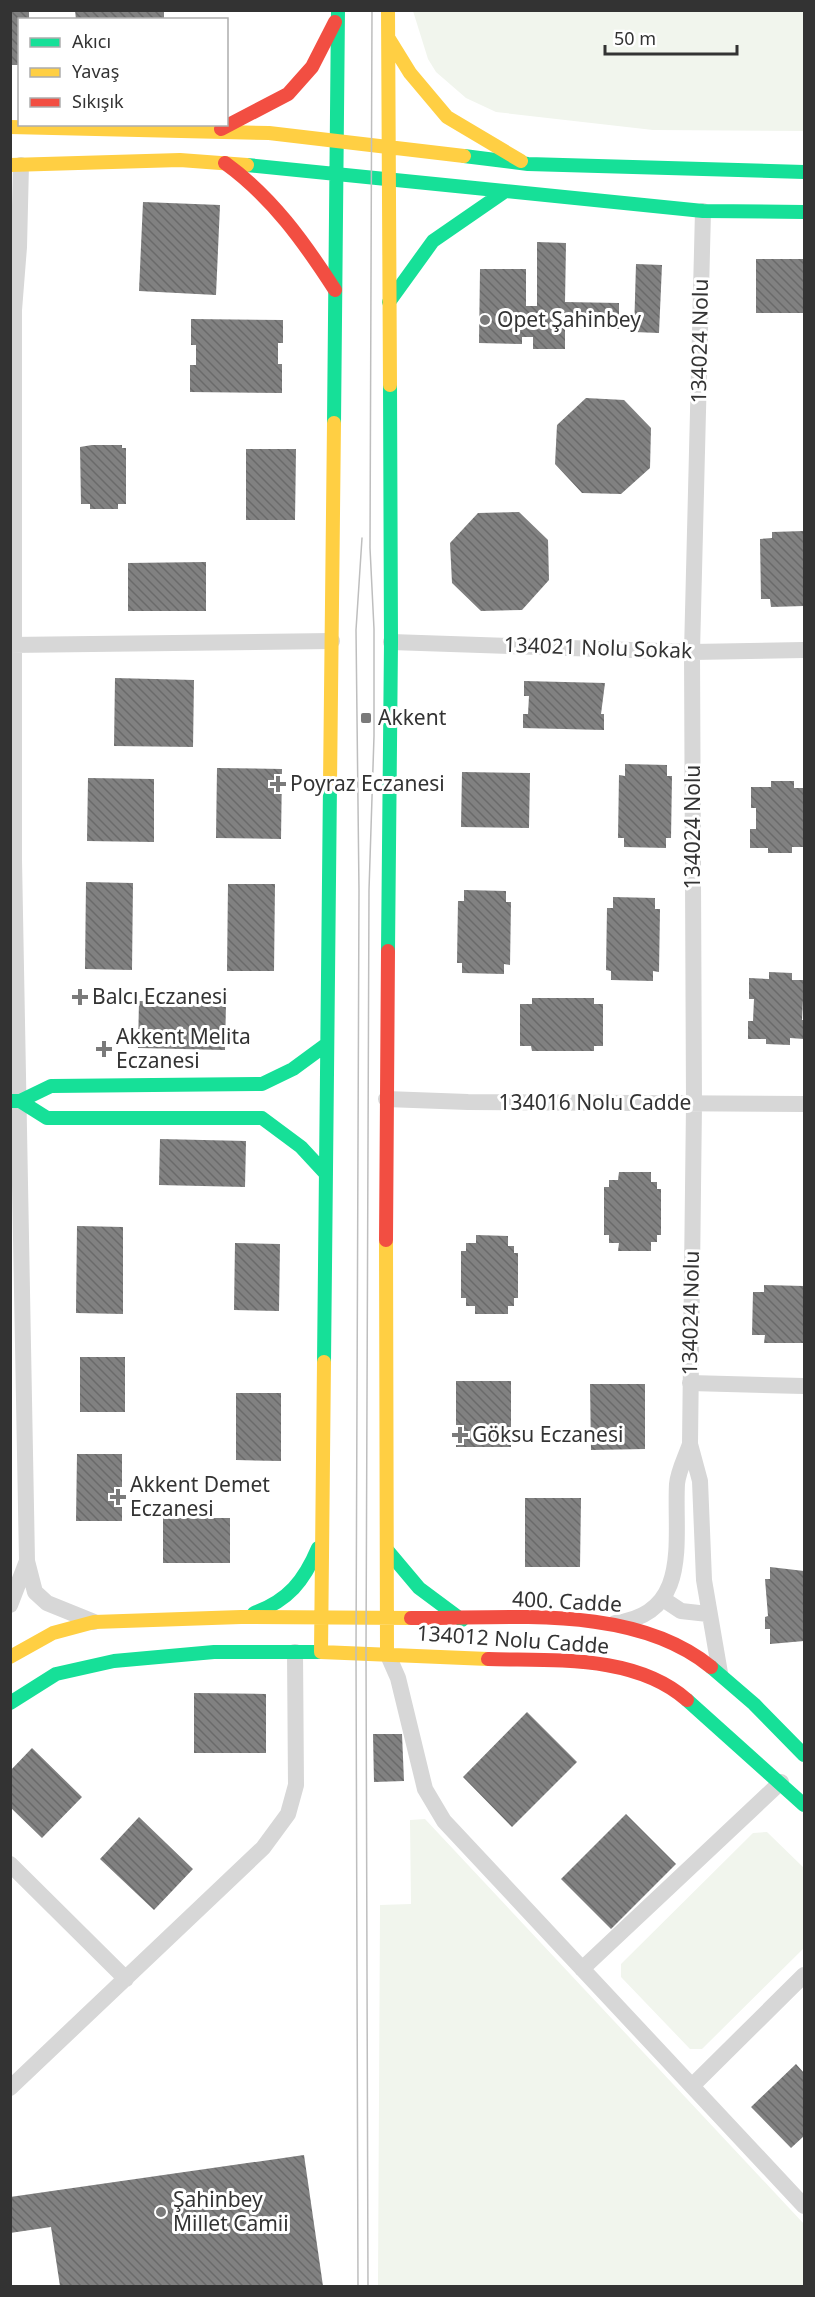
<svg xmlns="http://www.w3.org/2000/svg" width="815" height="2297" font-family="'Noto Sans',sans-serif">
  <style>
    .green { fill: #f1f5ed }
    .building { fill: url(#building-back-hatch) }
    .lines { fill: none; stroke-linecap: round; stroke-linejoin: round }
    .street { stroke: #d7d7d7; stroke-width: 16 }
    .fast { stroke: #16e098; stroke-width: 14 }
    .slow { stroke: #ffcf43; stroke-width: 14 }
    .jam { stroke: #f24e42; stroke-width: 14 }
    .tram { stroke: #bebebe; stroke-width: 1.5 }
    .poi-dot { fill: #7a7a7a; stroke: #fff; stroke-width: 2 }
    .labels { text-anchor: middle; stroke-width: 6; stroke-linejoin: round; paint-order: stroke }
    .poi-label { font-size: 21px; fill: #333; stroke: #fff; text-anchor: start }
    .street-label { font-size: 21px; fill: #333; stroke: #fff }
  </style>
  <defs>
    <pattern id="building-back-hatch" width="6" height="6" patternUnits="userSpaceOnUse" patternTransform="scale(1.5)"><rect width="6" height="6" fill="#818181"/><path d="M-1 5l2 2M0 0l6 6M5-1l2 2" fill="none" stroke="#6a6a6a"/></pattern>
  </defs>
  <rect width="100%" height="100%" fill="#fff"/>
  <!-- green -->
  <path class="green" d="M413 11H804V131L653 130 496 112 466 98 436 72 428 59Z
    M425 1819 804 2224V2286H378L380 1905 411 1904 410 1820Z
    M767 1832 804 1868V1948L702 2049H690L621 1977V1964L753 1833Z"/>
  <!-- building -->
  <path class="building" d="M10 10H29V20H20V65H10Z
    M75 10H164V20H76Z
    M143 202 220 205 216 295 139 291Z
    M537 242 566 243 565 302 619 303V329L565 328V349H533V337H522V344L479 343 480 269H526V306H537Z
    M756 259H804V313H756Z
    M636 264 662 265 659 333 634 332Z
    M191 319 283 320V343H278V364H282V393L190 392V365H196V345H191Z
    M586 398 624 400 651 428 650 468 621 494 582 493 555 464 557 425Z
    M92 445H122V448H126V504H118V509H90V504H81L80 447Z
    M246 449H296L295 520H246Z
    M519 512 548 540 549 580 522 610 481 611 452 583 450 543 478 513Z
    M804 531V606L771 607 770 599H761L760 539 772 538V532Z
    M206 562V611H128V563Z
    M115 678 194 680 193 747 114 746Z
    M524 681 605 683 601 714H604V730L523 728V714H528L529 696H524Z
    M625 764 667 765V776H672L671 838H666V848L624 847V838H618L619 775 625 776Z
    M217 768 282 769 281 839 216 838Z
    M462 772 530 773 529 828 461 827Z
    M88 778 154 779V842L87 841Z
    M771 781H794V788H804V847H792V853H768V848H750V829H756V808H751V787H771Z
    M86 882 133 883 132 970 85 969Z
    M228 884H275L274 971H227Z
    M464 890 506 891V902H511L510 965 504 964V974L462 973V963H457L458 901H464Z
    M613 897 655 898V909H660L659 972 653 971V981L611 980V971L606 970 607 908H613Z
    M769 972 792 973V980H804L802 1020H804V1039L790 1038V1045L766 1044V1039H748V1021H753L754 999H749V978L769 979Z
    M532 998H594V1004H603V1046H594V1051H532L531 1046H520V1004H532Z
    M139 1001 226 1003 225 1050 138 1048Z
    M160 1139 246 1141 245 1187 159 1185Z
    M619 1172H651V1182H657V1189H661V1235H657V1242H651V1251H618L619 1243H609V1235H604V1187H609V1180H618Z
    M77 1226 123 1227V1314L76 1313Z
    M476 1235 508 1236V1246H514V1253H518V1298H514V1306H508V1314H475V1306H466V1298H461V1251H466V1243H476Z
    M235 1243 280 1244 279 1311 234 1310Z
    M764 1285 804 1286V1343H764L765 1335H752L753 1292H764Z
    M80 1357H125V1412H80Z
    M456 1381H511V1447H456Z
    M590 1384H645V1449L591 1450Z
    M236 1393H281V1461L236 1460Z
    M77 1454H122V1521H76Z
    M525 1498H581L580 1567H525Z
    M163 1518H230V1563H163Z
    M770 1567 804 1571V1641L770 1644V1629H765V1617L768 1616 765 1579H770Z
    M194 1693 266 1694V1753H194Z
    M527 1712 577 1762 512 1827 463 1777Z
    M373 1734H402L404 1781 374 1782Z
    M32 1748 82 1797 42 1838 10 1807V1771Z
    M626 1814 676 1864 611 1929 561 1879Z
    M139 1817 193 1869 154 1910 100 1859Z
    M796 2064 804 2073V2136L791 2148 751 2107Z
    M304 2155 323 2286H60L51 2227 10 2233V2197Z"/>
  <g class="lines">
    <!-- street -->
    <path class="street" d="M21 165 19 247 14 310V860L27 1561 35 1592 47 1603 94 1622
      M703 211 692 652 694 1104 690 1444 700 1481 704 1580 720 1673
      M391 642 692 652 804 650
      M10 645 332 641
      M386 1099 468 1102 804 1104
      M690 1383 804 1386
      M663 1599 681 1611 708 1614
      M10 1605 27 1561
      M615 1623C692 1614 674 1539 677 1484 678 1471 686 1456 690 1444
      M387 1653 398 1678 425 1789 444 1821 804 2206
      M10 1864 126 1979
      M582 1969 781 1782
      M692 2086 804 1975
      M10 2088 263 1848 288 1814 296 1785 295 1652"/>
    <!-- fast -->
    <path class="fast" d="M464 156 528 164 804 172
      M247 165 703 211 804 212
      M389 302 433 241 504 192
      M334 423 338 10
      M388 951 391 642 390 385
      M10 1101H20L51 1086 262 1084 293 1069 327 1044
      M20 1101 47 1118H262L301 1147 326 1174
      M324 1362 330 784
      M387 1550 419 1588 462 1620
      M254 1613C288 1601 304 1581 318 1548
      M711 1667 754 1704 804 1755
      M687 1700 804 1805
      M10 1703 56 1674 114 1661 214 1652H321"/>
    <!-- slow -->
    <path class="slow" d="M388 10 390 385
      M389 39 410 73 447 117 521 161
      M10 127 269 133 464 156
      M10 165 180 160 247 165
      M330 784 334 423
      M386 1240 387 1653
      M324 1362 321 1652 488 1659
      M10 1657 53 1633 94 1622 241 1617 411 1618"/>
    <!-- jam -->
    <path class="jam" d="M221 129 288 94 312 67 335 22
      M225 163C272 197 304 242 335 290
      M386 1240 388 951
      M411 1618C506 1619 633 1603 711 1667
      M488 1659C553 1661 635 1654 687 1700"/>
    <!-- tram -->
    <path class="tram" d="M358 2286 356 1653 359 890 356 630 362 538
      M368 2286 366 1653 369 890 374 736V629L370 548 372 10"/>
  </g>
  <!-- markers -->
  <g class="poi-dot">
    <circle cx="485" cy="320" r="6"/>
    <rect x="360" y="712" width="12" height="12" rx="3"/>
    <path d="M275 775h6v6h6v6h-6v6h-6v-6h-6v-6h6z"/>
    <path d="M77 988h6v6h6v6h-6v6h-6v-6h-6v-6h6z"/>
    <path d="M101 1040h6v6h6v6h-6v6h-6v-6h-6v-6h6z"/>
    <path d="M457 1426h6v6h6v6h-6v6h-6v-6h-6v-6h6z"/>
    <path d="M115 1488h6v6h6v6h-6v6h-6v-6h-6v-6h6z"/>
    <circle cx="161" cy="2212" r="6"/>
  </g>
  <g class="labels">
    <!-- poi labels -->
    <g class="poi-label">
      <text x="497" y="327">Opet Şahinbey</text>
      <text x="378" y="725">Akkent</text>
      <text x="290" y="791">Poyraz Eczanesi</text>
      <text x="92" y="1004">Balcı Eczanesi</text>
      <text x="116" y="1044">Akkent Melita<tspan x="116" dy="24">Eczanesi</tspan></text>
      <text x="472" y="1442">Göksu Eczanesi</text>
      <text x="130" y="1492">Akkent Demet<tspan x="130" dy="24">Eczanesi</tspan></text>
      <text x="173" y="2207">Şahinbey<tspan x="173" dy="24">Millet Camii</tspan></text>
    </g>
    <!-- street labels -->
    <g class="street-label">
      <text transform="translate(700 341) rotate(-89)" y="7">134024 Nolu</text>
      <text transform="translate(598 648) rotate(2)" y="7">134021 Nolu Sokak</text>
      <text transform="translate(693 827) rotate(-90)" y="7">134024 Nolu</text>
      <text x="595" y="1110">134016 Nolu Cadde</text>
      <text transform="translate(691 1313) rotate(-89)" y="7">134024 Nolu</text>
      <text transform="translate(567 1602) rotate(3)" y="7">400. Cadde</text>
      <text transform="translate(513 1640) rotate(4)" y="7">134012 Nolu Cadde</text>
    </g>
  </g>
  <!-- border -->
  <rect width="815" height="2297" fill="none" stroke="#333333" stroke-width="24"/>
  <!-- legend -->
  <rect x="18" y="18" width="210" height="108" fill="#ffffff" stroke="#adadad" stroke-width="1.5"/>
  <rect x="30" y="38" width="30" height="9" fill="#16e098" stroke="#adadad" stroke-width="1.5"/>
  <text x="72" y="48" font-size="18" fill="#333333">Akıcı</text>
  <rect x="30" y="68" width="30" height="9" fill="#ffcf43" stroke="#adadad" stroke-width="1.5"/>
  <text x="72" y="78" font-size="18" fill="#333333">Yavaş</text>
  <rect x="30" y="98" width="30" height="9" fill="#f24e42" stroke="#adadad" stroke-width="1.5"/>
  <text x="72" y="108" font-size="18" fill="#333333">Sıkışık</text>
  <!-- scale -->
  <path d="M605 45v9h132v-9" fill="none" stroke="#333333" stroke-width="3"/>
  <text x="614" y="45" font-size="18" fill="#333333" stroke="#ffffff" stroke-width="4.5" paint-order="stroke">50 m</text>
</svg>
